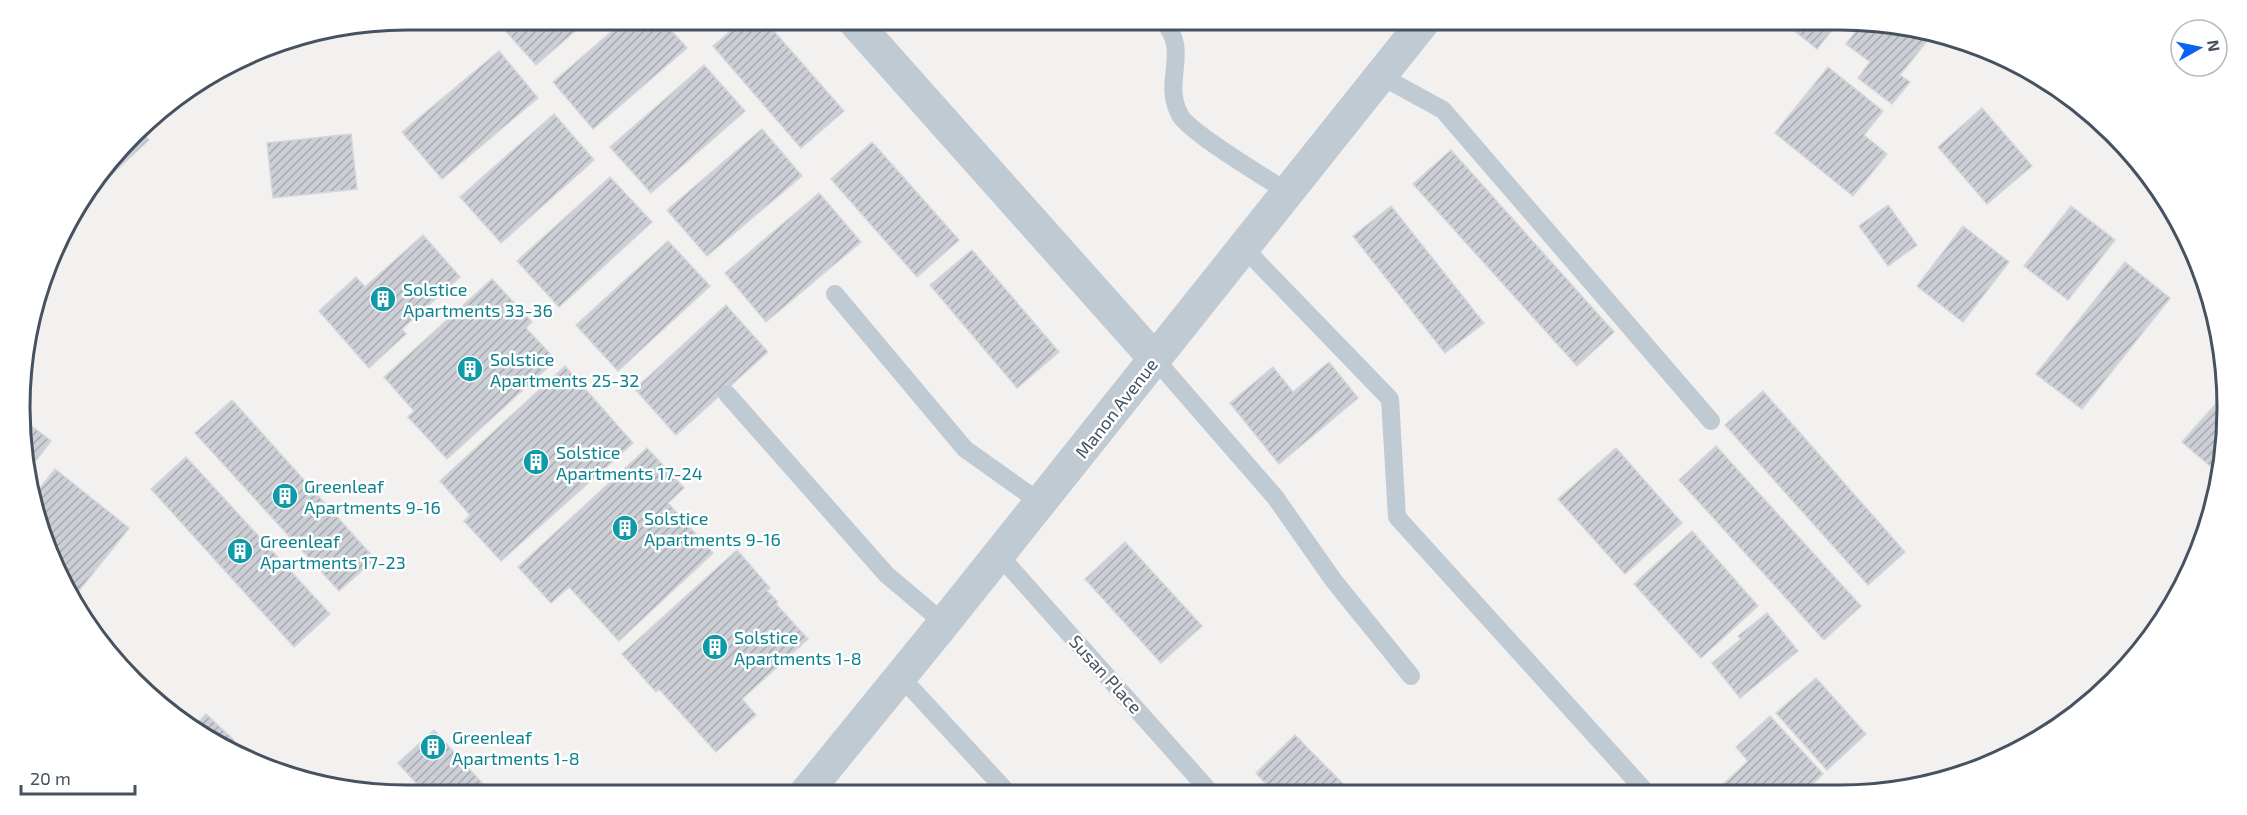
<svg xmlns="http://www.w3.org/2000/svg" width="2247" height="815" font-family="'Exo 2',sans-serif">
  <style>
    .building { fill: url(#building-hatch); stroke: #d4d6dc; stroke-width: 1.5 }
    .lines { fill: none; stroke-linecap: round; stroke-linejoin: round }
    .lane { stroke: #c0cad3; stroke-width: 18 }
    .street { stroke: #c0cad3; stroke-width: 33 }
    .labels { text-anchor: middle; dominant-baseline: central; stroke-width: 5; stroke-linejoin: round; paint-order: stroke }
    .culture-label { font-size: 18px; fill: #0d838f; stroke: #fff; text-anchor: start }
    .street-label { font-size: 18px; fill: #46525f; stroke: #fff }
    .rim { fill: none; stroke: #46525f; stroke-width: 3 }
  </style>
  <defs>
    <pattern id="building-hatch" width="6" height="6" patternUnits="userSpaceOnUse" patternTransform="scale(1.5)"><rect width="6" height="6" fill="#cccfd5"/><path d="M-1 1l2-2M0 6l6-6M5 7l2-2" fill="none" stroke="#a7abb0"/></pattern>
  </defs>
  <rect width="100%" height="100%" fill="#f3f0f0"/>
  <path class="building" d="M496,20H588L536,65Z
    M625,20H662L687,48L593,129L553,82Z
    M743,20H764L844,111L801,148L713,46Z
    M1789,20H1840L1817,49L1786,24Z
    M1862,23L1912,29L1927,41L1900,75L1910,82L1892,104L1858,78L1870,62L1846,44Z
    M499,51L538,98L442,179L402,132Z
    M704,65L745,111L651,193L610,147Z
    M1828,67L1883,111L1864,135L1887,154L1853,196L1775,133Z
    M1982,108L2032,166L1987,204L1938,147Z
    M554,114L594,160L501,243L460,197Z
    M762,129L802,176L707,256L667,210Z
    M140,130L149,140L99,186L96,183Z
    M351,134L357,189L273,198L267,143Z
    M872,142L959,240L917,277L831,179Z
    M1451,150L1614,332L1577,366L1413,184Z
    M610,177L652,222L559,307L517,261Z
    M819,193L861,242L766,322L725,273Z
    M1888,205L1917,245L1888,266L1859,226Z
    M1391,206L1484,323L1445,353L1353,236Z
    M2071,206L2115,240L2068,300L2024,266Z
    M1963,226L2009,262L1963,322L1917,286Z
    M423,235L460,277L402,329L406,334L369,368L319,311L356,277L365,287Z
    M668,241L710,286L618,371L576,325Z
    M972,250L1059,352L1017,388L930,285Z
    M2125,262L2170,298L2082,409L2036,374Z
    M492,279L532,322L526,328L556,360L447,459L408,417L414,411L384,377Z
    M726,305L768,352L676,435L635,389Z
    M1329,362L1358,398L1279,464L1230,403L1273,367L1293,392Z
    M565,366L633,443L501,561L464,521L470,515L440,481Z
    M1763,391L1905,552L1868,585L1725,425Z
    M2222,397L2217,472L2182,442Z
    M232,400L375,559L339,591L195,433Z
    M25,421L51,441L27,472Z
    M1716,446L1861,606L1824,640L1679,480Z
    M647,448L684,488L668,503L713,553L619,641L569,587L551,603L518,567Z
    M1616,448L1682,523L1625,574L1558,499Z
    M186,457L330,614L294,647L151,489Z
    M55,469L129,528L74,597L33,497Z
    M1692,531L1758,606L1701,658L1634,584Z
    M1125,542L1202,626L1161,663L1085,579Z
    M737,550L770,588L767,591L778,602L776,604L808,639L742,699L756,715L716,752L659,689L656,692L622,654Z
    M1767,613L1798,651L1740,698L1712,663L1741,639L1738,636Z
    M1816,678L1866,734L1827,770L1776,713Z
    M206,714L234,740L230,744L194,727Z
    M1770,716L1823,774L1804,792L1714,793L1748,761L1736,747Z
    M434,730L493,795H427L398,763Z
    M1295,735L1352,793L1275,794L1256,773Z
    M944,784L953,794H932Z"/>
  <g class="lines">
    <path class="lane" d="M1162,20C1192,51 1161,81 1180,115C1189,132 1267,179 1288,192
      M1381,76L1443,110L1711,421
      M1244,248L1390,399L1397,517L1647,793
      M835,294L965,449L1041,503
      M1155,359L1275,497L1334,581L1411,676
      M727,394L886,574L944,623
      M999,555L1212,794
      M901,677L1009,794"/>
    <path class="street" d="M853,20L1155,359
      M804,795L944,623L1425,20"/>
  </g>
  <defs>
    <g id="building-disc" transform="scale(1.35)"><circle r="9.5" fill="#0f9aa8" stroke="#fff"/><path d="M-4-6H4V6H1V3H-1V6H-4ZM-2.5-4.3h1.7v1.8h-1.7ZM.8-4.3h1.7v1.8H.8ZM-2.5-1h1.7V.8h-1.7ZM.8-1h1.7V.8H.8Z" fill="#fff"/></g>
  </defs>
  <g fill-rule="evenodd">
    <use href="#building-disc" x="383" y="299"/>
    <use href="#building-disc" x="470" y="369"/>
    <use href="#building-disc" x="536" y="462"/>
    <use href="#building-disc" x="285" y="496"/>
    <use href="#building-disc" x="625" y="528"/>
    <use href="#building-disc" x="240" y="551"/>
    <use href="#building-disc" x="715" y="647"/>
    <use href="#building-disc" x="433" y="747"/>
  </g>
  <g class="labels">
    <g class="culture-label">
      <text x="403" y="289">Solstice<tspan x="403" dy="21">Apartments 33-36</tspan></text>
      <text x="490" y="359">Solstice<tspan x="490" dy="21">Apartments 25-32</tspan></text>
      <text x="556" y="452">Solstice<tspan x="556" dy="21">Apartments 17-24</tspan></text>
      <text x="304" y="486">Greenleaf<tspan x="304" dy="21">Apartments 9-16</tspan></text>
      <text x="644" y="518">Solstice<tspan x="644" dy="21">Apartments 9-16</tspan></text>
      <text x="260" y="541">Greenleaf<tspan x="260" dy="21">Apartments 17-23</tspan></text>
      <text x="734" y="637">Solstice<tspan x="734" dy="21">Apartments 1-8</tspan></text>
      <text x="452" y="737">Greenleaf<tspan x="452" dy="21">Apartments 1-8</tspan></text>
    </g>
    <g class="street-label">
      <text transform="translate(1116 408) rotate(-52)">Manon Avenue</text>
      <text transform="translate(1106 674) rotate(48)">Susan Place</text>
    </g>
  </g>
  <path d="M0 0H2247V815H0ZM407 30H1840A377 377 0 0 1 2217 407V408A377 377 0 0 1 1840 785H407A377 377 0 0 1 30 408V407A377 377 0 0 1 407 30Z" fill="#fff" fill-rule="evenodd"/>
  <path class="rim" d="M407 30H1840A377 377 0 0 1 2217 407V408A377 377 0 0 1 1840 785H407A377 377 0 0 1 30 408V407A377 377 0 0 1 407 30Z"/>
  <g transform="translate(2199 48) rotate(81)"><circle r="28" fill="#ffffff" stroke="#b5babf" stroke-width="1.5"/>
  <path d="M0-4.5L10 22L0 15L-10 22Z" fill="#0a63f3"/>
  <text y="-9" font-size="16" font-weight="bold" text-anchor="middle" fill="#46525f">N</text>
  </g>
  <path d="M21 785v9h114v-9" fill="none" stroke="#46525f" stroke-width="3"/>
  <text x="30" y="785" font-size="18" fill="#46525f" stroke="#ffffff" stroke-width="4.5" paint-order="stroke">20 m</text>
</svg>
